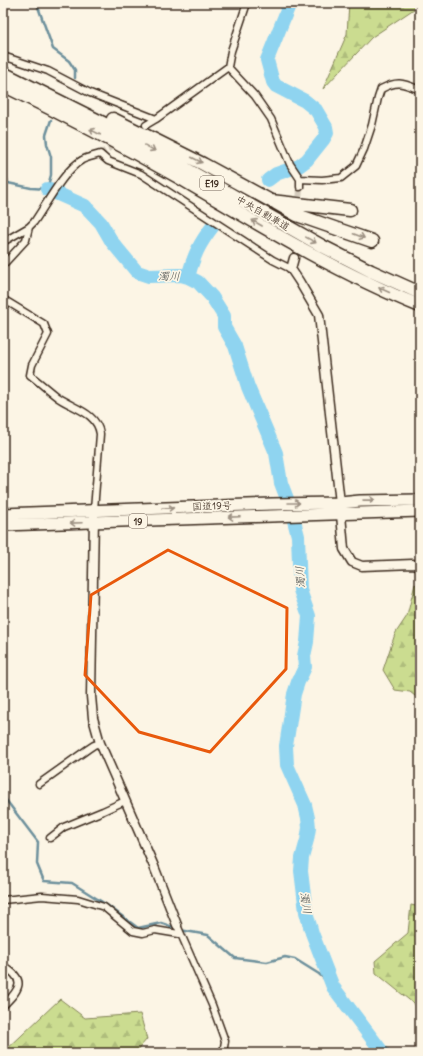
<svg xmlns="http://www.w3.org/2000/svg" width="423" height="1056" font-family="Delius,'Klee One',sans-serif">
  <style>
    .forest { fill: url(#forest-firs); stroke: #838357 }
    .lines { fill: none; stroke-linecap: round; stroke-linejoin: round }
    .stream { stroke: #6d909c; stroke-width: 2.5 }
    .river { stroke: #8fd4f0; stroke-width: 14 }
    .minor-tunnel { stroke: #d5ccbd; stroke-width: 6; stroke-dasharray: 6 3; stroke-linecap: butt }
    .minor-casing { stroke: #3b2a1e; stroke-width: 9 }
    .tertiary-casing { stroke: #3b2a1e; stroke-width: 11 }
    .trunk-casing { stroke: #3b2a1e; stroke-width: 14 }
    .motorway-casing { stroke: #3b2a1e; stroke-width: 15 }
    .minor { stroke: #fcf5e5; stroke-width: 6 }
    .tertiary { stroke: #fcf5e5; stroke-width: 8 }
    .trunk { stroke: #fcf5e5; stroke-width: 11 }
    .motorway { stroke: #fcf5e5; stroke-width: 12 }
    .oneway { stroke: #9c9082 }
    .marked { fill: none; stroke: #e8590c; stroke-width: 3; stroke-linejoin: round }
    .labels { text-anchor: middle; dominant-baseline: central; stroke-width: 3.5; stroke-linejoin: round; paint-order: stroke }
    .shield { fill: #fcf5e5; stroke: #75675a; stroke-width: 1 }
    .shield-label { font-size: 9px; font-weight: bold; fill: #3b2a1e }
    .street-label { font-size: 10px; fill: #3b2a1e; stroke: #fcf5e5 }
    .water-label { font-size: 11px; font-style: italic; fill: #505452; stroke: #fcf5e5 }
  </style>
  <defs>
    <pattern id="forest-firs" width="22" height="20" patternUnits="userSpaceOnUse"><rect width="22" height="20" fill="#cbdc90"/><path d="M5 1l3.5 6h-7zM16 11l3.5 6h-7z" fill="#afbd7c"/></pattern>
  </defs>
  <rect width="100%" height="100%" fill="#fcf5e5"/>
  <filter id="ink" filterUnits="userSpaceOnUse"><feTurbulence type="fractalNoise" baseFrequency=".025" numOctaves="2"/><feDisplacementMap in="SourceGraphic" scale="8" xChannelSelector="R" yChannelSelector="G"/><feConvolveMatrix kernelMatrix="1 2 1 2 8 2 1 2 1" color-interpolation-filters="sRGB"/></filter>
  <g filter="url(#ink)">
    <path class="forest" d="M349,3H420V5L372,37L323,89L347,34Z
      M415,584L420,588V700L410,692L395,690L383,670L395,634L407,616Z
      M411,905L420,907V1053L418,1052L416,1031L419,1008L376,973L375,961L408,933Z
      M60,999L85,1018L140,1014L147,1039L135,1053H3Z"/>
    <g class="lines">
      <path class="stream" d="M38,3L37,4L53,49L69,61L75,70V78
        M3,163L8,183L31,188L47,189L51,175V157L47,144L46,135L51,120
        M3,796L38,842L37,864L44,881L72,883L107,905L138,928L161,923L176,928
        M180,930L208,935L235,958L267,962L285,957L295,959L319,974L333,987"/>
      <path class="river" d="M268,180L276,174L299,166L307,160L323,140L327,133L326,127L316,110L305,101L276,86L273,82L267,60L290,3
        M47,189L85,206L101,223L112,242L137,272L149,276L181,275L188,277L198,282L212,297L224,316V327L235,346L248,387L276,453L281,483L291,509L298,536L300,590L309,616L307,642L304,656L305,667L298,682L294,694L286,746L287,765L305,805L308,818L309,828L307,840L302,858L301,871L306,912L312,933L333,987L383,1053
        M188,277C194,255 199,244 213,226"/>
      <path class="minor-tunnel" d="M100,154L118,143
        M299,205L300,187"/>
      <g class="minor-casing">
        <path id="minor" d="M3,56L48,71L90,93L156,119
          M228,67L255,96L271,119L290,164L300,179V187
          M146,125L156,119L228,67L231,51L247,3
          M300,179L322,180L341,178L356,166L364,149L372,125L378,98L381,89C398,80 403,83 420,90
          M3,242L29,227L34,222C46,205 64,170 82,160C87,157 94,156 100,154L108,161L141,174L273,260L291,269
          M3,265L26,240L29,227
          M3,299L44,324L48,334L32,365L30,375C39,382 48,390 57,397C72,408 97,412 100,434L94,510
          M39,784L88,749L94,745L100,743
          M50,838L64,827L103,811L125,801
          M3,900L42,896L78,899L104,907L133,931L143,933L155,930L179,934
          M177,925L212,1005L225,1041L223,1053
          M3,966C28,980 19,990 3,1006"/>
      </g>
      <g class="tertiary-casing">
        <path id="tertiary" d="M294,258L291,269L299,281L319,315L340,503L344,549L352,562L362,566L413,564L420,566
          M94,516L91,696L93,718L100,743L153,864L177,925"/>
      </g>
      <g class="trunk-casing">
        <path id="trunk" d="M3,514L272,504L340,503L360,501L420,500
          M3,525L420,511"/>
      </g>
      <g class="motorway-casing">
        <path id="motorway" d="M3,73L121,132L322,246L371,271L420,293
          M3,85C63,114 122,145 180,178C258,224 336,272 420,306
          M113,119L203,164L271,201L350,210
          M276,203L297,215L372,241"/>
      </g>
      <use href="#minor" class="minor"/>
      <use href="#tertiary" class="tertiary"/>
      <use href="#trunk" class="trunk"/>
      <use href="#motorway" class="motorway"/>
    </g>
    <defs><path id="oneway-shaft" d="M-6 0H5M1.5-3L5.5 0L1.5 3" fill="none" stroke-width="1.6" stroke-linecap="round" stroke-linejoin="round"/></defs>
    <g class="oneway">
      <use href="#oneway-shaft" transform="translate(95 132) rotate(-152)"/>
      <use href="#oneway-shaft" transform="translate(150 148) rotate(29)"/>
      <use href="#oneway-shaft" transform="translate(197 160) rotate(27)"/>
      <use href="#oneway-shaft" transform="translate(257 223) rotate(-150)"/>
      <use href="#oneway-shaft" transform="translate(359 236) rotate(21)"/>
      <use href="#oneway-shaft" transform="translate(311 240) rotate(29)"/>
      <use href="#oneway-shaft" transform="translate(384 290) rotate(-156)"/>
      <use href="#oneway-shaft" transform="translate(369 500) rotate(-1)"/>
      <use href="#oneway-shaft" transform="translate(294 503)"/>
      <use href="#oneway-shaft" transform="translate(168 508) rotate(-1)"/>
      <use href="#oneway-shaft" transform="translate(234 517) rotate(178)"/>
      <use href="#oneway-shaft" transform="translate(76 523) rotate(178)"/>
    </g>
  </g>
  <path class="marked" d="M168,550L287,608L286,669L210,752L139,732L85,675L91,595Z"/>
  <g class="labels">
    <g class="shield">
      <rect x="200" y="176" width="24" height="14" rx="3"/>
      <rect x="129" y="514" width="18" height="14" rx="3"/>
    </g>
    <g class="shield-label">
      <text x="212" y="183">E19</text>
      <text x="138" y="521">19</text>
    </g>
    <g class="street-label">
      <text transform="translate(263 213) rotate(30)">中央自動車道</text>
      <text transform="translate(212 506) rotate(-2)">国道19号</text>
    </g>
    <g class="water-label">
      <text x="169" y="276">濁川</text>
      <text transform="translate(300 577) rotate(-94)">濁川</text>
      <text transform="translate(306 903) rotate(80)">濁川</text>
    </g>
  </g>
  <rect width="423" height="1056" fill="none" stroke="#fcf5e5" stroke-width="16"/>
  <rect x="8" y="8" width="407" height="1040" fill="none" stroke="#3b2a1e" stroke-width="1.5" filter="url(#ink)"/>
</svg>
